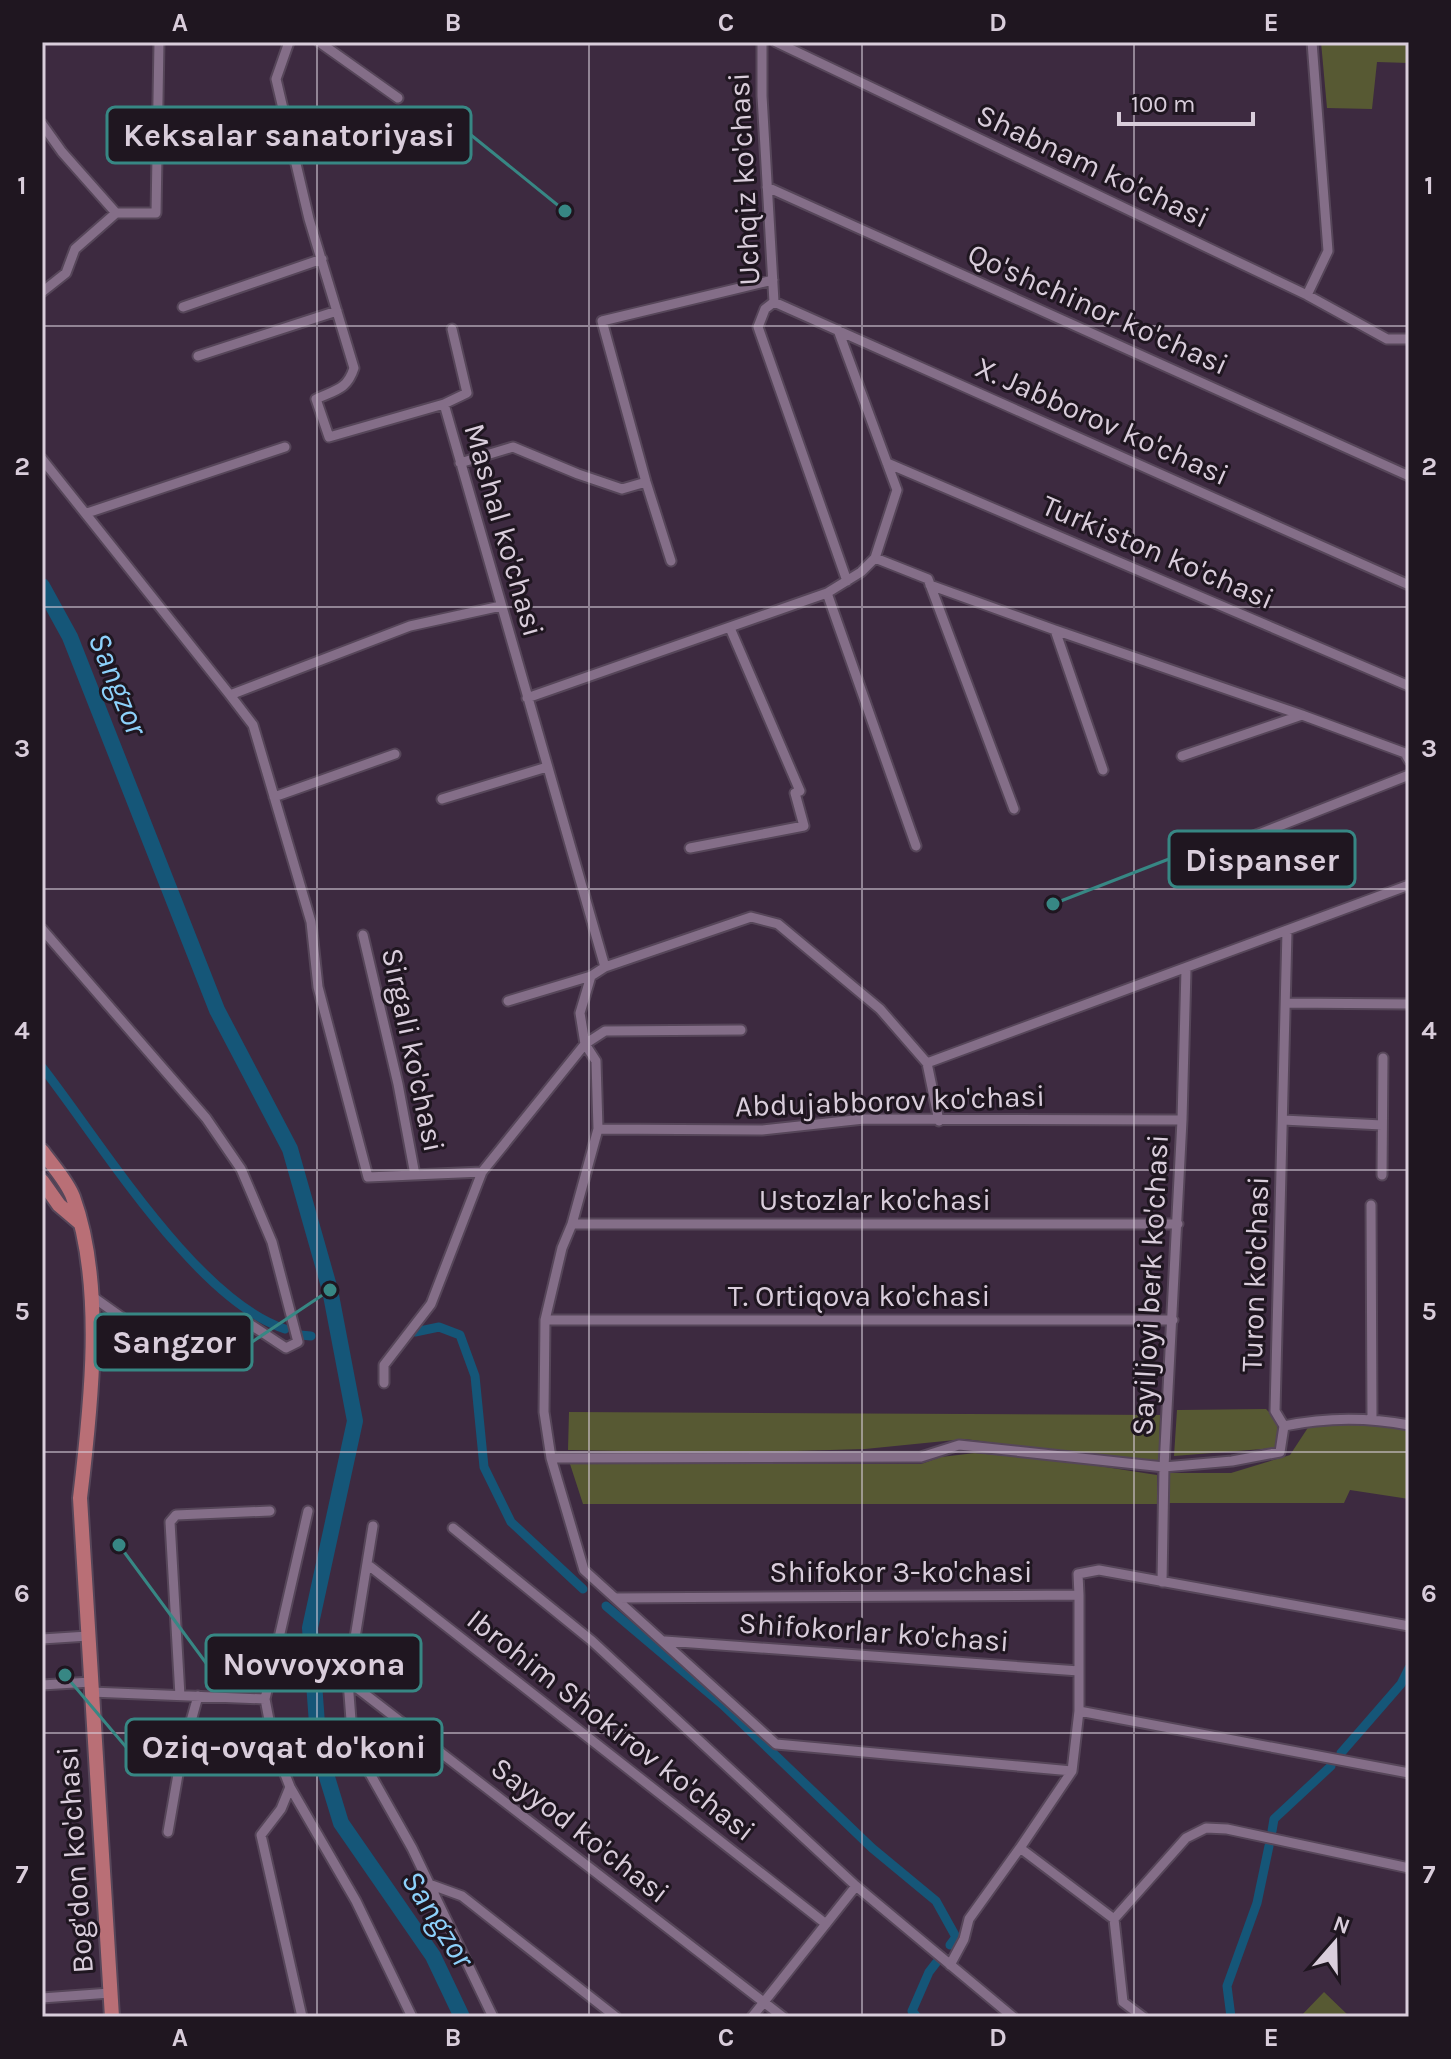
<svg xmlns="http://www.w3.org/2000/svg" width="1451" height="2059" font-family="Karla,sans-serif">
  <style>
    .green { fill: #575933 }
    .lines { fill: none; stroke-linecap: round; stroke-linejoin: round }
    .canal { stroke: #155678; stroke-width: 9 }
    .river { stroke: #155678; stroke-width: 16 }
    .minor-casing { stroke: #564659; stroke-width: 13 }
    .primary-casing { stroke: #564659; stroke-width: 18 }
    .minor { stroke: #846e88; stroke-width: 9 }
    .primary { stroke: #b96f76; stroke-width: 14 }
    .grid { fill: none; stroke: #d9cddb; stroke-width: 2; stroke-opacity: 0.55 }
    .labels { text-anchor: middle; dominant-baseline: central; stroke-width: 6; stroke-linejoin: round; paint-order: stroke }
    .street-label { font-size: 30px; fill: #d9cddb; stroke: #1f1620 }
    .water-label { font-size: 32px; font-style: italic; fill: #8dd1fb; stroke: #1f1620 }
    .leader { fill: none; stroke: #378784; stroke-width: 3 }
    .callout-dot { fill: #378784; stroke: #1f1620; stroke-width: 3 }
    .callout { fill: #1f1620; stroke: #378784; stroke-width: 3 }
    .callout-label { font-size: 32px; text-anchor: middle; font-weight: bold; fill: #d9cddb }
    .neatline { fill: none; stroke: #d9cddb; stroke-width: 3 }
    .grid-label { font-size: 26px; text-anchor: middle; font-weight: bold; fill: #d9cddb }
  </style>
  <rect width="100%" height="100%" fill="#3d2a40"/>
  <path class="green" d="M1321,42H1409V63L1377,62L1372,109L1327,108Z
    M1266,1409L1278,1421L1276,1448L1174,1456L1177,1410Z
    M569,1412L1160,1415L1159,1461L1054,1451L965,1439L865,1449L726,1453L568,1450Z
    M1311,1423H1371L1409,1430V1499L1350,1490L1344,1503H1168L1169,1473H1231L1290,1455Z
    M975,1453L1073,1462L1157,1475V1504H583L570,1464H921L941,1457Z
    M1324,1992L1350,2017H1300Z"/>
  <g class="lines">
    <path class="canal" d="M42,1067C100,1141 196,1300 285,1329
      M415,1332L439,1327L460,1335L475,1376L484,1467L511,1522L583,1589
      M300,1335L311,1336
      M606,1606L723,1705L872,1848L936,1901L956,1937L950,1945
      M1341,1753L1401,1684L1409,1668
      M1272,1831L1274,1819L1331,1766
      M917,2017L912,2011L929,1972L936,1963
      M1231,2017L1227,1986L1257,1903L1269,1846"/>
    <path class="river" d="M42,586L70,637L217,1010L290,1149L330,1290L355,1421L310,1628L319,1751L341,1823L433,1956L462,2017"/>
    <g class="minor-casing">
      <path id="minor" d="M289,42L276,79L309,219L354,368C347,390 335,390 316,399L329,437L444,404L605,967
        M319,42L398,98
        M762,42V96L774,302L765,309L758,327L847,581
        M776,42L1307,295L1387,339H1409
        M42,124L62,152L116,213
        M767,187L1409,476
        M42,292L66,273L75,249L116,213H156L159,42
        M1307,295L1328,251L1312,42
        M774,302L1409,585
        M183,307L322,259
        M838,330L897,490L875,558L928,579L1014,809
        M198,356L337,311
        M444,404L467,393L452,329
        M42,459L230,695L410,626L501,606
        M460,463L513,447L578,474L622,489L646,482
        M887,463L1409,686
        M87,513L285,447
        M671,561L646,482L602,321L773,280
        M930,585L1055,630L1103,770
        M827,593L916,846
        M1055,630L1302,715
        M230,695L253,725L311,922L318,987L368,1177L482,1172
        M527,698L827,593L861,572L875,558
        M1182,756L1302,715L1405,753L1409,760
        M274,797L395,754
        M442,799L547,767
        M690,848L804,826L795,793L800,791L730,628
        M1213,852L1409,775
        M42,929L206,1118L241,1169L272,1242L298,1342L286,1348L251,1325L197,1337L152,1339L93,1297
        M363,935L398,1084L415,1175
        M508,1001L591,976
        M1287,1003L1409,1004
        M927,1063L1409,885
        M1283,1120L1382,1125
        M939,1121L927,1063L880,1009L778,924L751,917L605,967L591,976L580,1013L585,1044L596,1061L598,1129L572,1224L562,1248L545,1320L544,1412L551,1458L584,1570L776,1744L1072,1771
        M598,1129L762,1130L864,1119L1182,1120
        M1382,1175L1383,1058
        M1371,1205L1372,1418
        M572,1224H1178
        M545,1320H1173
        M384,1383V1365L431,1304L482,1172L585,1044L605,1031L741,1030
        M1284,1426L1275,1411L1287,931
        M551,1458L921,1457L959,1445L1164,1467L1182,1120L1186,969
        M308,1511L265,1699L274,1746L290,1787L356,1901L412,2017
        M373,1526L348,1681L351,1720L364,1763L412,1848L493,2017
        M453,1528L592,1641L856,1886L1013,2017
        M367,1564L826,1924
        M1162,1582L1164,1467L1232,1461L1280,1452L1284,1426C1327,1417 1367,1417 1409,1425
        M1079,1595V1711L1072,1771L1020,1848L1114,1919L1186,1838L1206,1828L1227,1829L1409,1868
        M617,1598L1079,1595L1078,1574L1099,1570L1409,1626
        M42,1639L88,1636
        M665,1641L1079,1671
        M348,1681L783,2017
        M42,1685L91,1682
        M91,1692L265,1699
        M180,1696L170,1522L176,1515L270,1511
        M1079,1711L1409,1773
        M290,1787L281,1809L261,1835L302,2017
        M168,1832L181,1757L198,1696
        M429,1884L462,1896L616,2017
        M1114,1919L1123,2002L1143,2017
        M950,1965L964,1939L969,1919L1020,1848
        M42,1998L110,1993
        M752,2017L856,1886"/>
    </g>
    <g class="primary-casing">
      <path id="primary" d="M42,1151C52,1165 67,1181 73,1197C105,1285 91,1407 80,1498L112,2017
        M42,1181L59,1205L79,1222"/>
    </g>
    <use href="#minor" class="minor"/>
    <use href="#primary" class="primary"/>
  </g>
  <path class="grid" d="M317,42V2017M589,42V2017M862,42V2017M1134,42V2017M42,326H1409M42,607H1409M42,889H1409M42,1170H1409M42,1452H1409M42,1733H1409"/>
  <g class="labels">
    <g class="street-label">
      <text transform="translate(1093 166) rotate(25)">Shabnam ko'chasi</text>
      <text transform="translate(744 179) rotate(-93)">Uchqiz ko'chasi</text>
      <text transform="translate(1098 309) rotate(24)">Qo'shchinor ko'chasi</text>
      <text transform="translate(1102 421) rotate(24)">X. Jabborov ko'chasi</text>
      <text transform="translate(504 530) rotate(74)">Mashal ko'chasi</text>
      <text transform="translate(1158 552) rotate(23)">Turkiston ko'chasi</text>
      <text transform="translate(413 1050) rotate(78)">Sirgali ko'chasi</text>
      <text transform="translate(890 1101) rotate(-2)">Abdujabborov ko'chasi</text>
      <text x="875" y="1200">Ustozlar ko'chasi</text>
      <text transform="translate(1255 1274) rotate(-88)">Turon ko'chasi</text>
      <text transform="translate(1150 1285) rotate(-87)">Sayiljoyi berk ko'chasi</text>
      <text x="859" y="1296">T. Ortiqova ko'chasi</text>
      <text x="901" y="1572">Shifokor 3-ko'chasi</text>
      <text transform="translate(874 1632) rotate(4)">Shifokorlar ko'chasi</text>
      <text transform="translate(611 1725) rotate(38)">Ibrohim Shokirov ko'chasi</text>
      <text transform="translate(580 1830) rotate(38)">Sayyod ko'chasi</text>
      <text transform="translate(75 1860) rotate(-94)">Bog'don ko'chasi</text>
    </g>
    <g class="water-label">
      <text transform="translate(118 684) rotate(68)">Sangzor</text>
      <text transform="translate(438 1919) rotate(58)">Sangzor</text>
    </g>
  </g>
  <path class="leader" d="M565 211L471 135M1053 904L1169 859M330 1290L252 1342M119 1545L206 1663M65 1675L126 1747"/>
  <g class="callout-dot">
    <circle cx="565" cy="211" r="8"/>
    <circle cx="1053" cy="904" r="8"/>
    <circle cx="330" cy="1290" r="8"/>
    <circle cx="119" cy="1545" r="8"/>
    <circle cx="65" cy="1675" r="8"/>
  </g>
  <g class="callout">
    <rect x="107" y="107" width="364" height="56" rx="8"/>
    <rect x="1169" y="831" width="186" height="56" rx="8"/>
    <rect x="95" y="1314" width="157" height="56" rx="8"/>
    <rect x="206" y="1635" width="215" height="56" rx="8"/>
    <rect x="126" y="1719" width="316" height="56" rx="8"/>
  </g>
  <g class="callout-label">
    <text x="289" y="146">Keksalar sanatoriyasi</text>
    <text x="1262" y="871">Dispanser</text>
    <text x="174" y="1353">Sangzor</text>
    <text x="314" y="1675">Novvoyxona</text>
    <text x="284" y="1758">Oziq-ovqat do'koni</text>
  </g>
  <rect width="1451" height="2059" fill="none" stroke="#1f1620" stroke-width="88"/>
  <g transform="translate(1335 1943) rotate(20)" stroke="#1f1620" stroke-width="6" paint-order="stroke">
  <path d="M0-6L14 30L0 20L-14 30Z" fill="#d9cddb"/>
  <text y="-12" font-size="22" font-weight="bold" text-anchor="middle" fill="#d9cddb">N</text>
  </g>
  <path d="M1119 112v12h134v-12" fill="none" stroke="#d9cddb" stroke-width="4"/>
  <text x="1131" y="112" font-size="24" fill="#d9cddb" stroke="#1f1620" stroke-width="6" paint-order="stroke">100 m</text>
  <rect x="44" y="44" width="1363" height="1971" class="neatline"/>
  <g class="grid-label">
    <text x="180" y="31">A</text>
    <text x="453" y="31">B</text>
    <text x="726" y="31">C</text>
    <text x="998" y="31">D</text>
    <text x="1271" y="31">E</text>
    <text x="22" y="194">1</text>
    <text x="1429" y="194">1</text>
    <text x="22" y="475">2</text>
    <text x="1429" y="475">2</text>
    <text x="22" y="757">3</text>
    <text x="1429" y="757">3</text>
    <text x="22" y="1039">4</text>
    <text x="1429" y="1039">4</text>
    <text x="22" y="1320">5</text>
    <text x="1429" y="1320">5</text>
    <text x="22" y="1602">6</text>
    <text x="1429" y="1602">6</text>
    <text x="22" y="1883">7</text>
    <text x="1429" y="1883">7</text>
    <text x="180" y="2046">A</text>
    <text x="453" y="2046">B</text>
    <text x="726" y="2046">C</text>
    <text x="998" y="2046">D</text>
    <text x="1271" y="2046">E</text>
  </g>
</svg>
